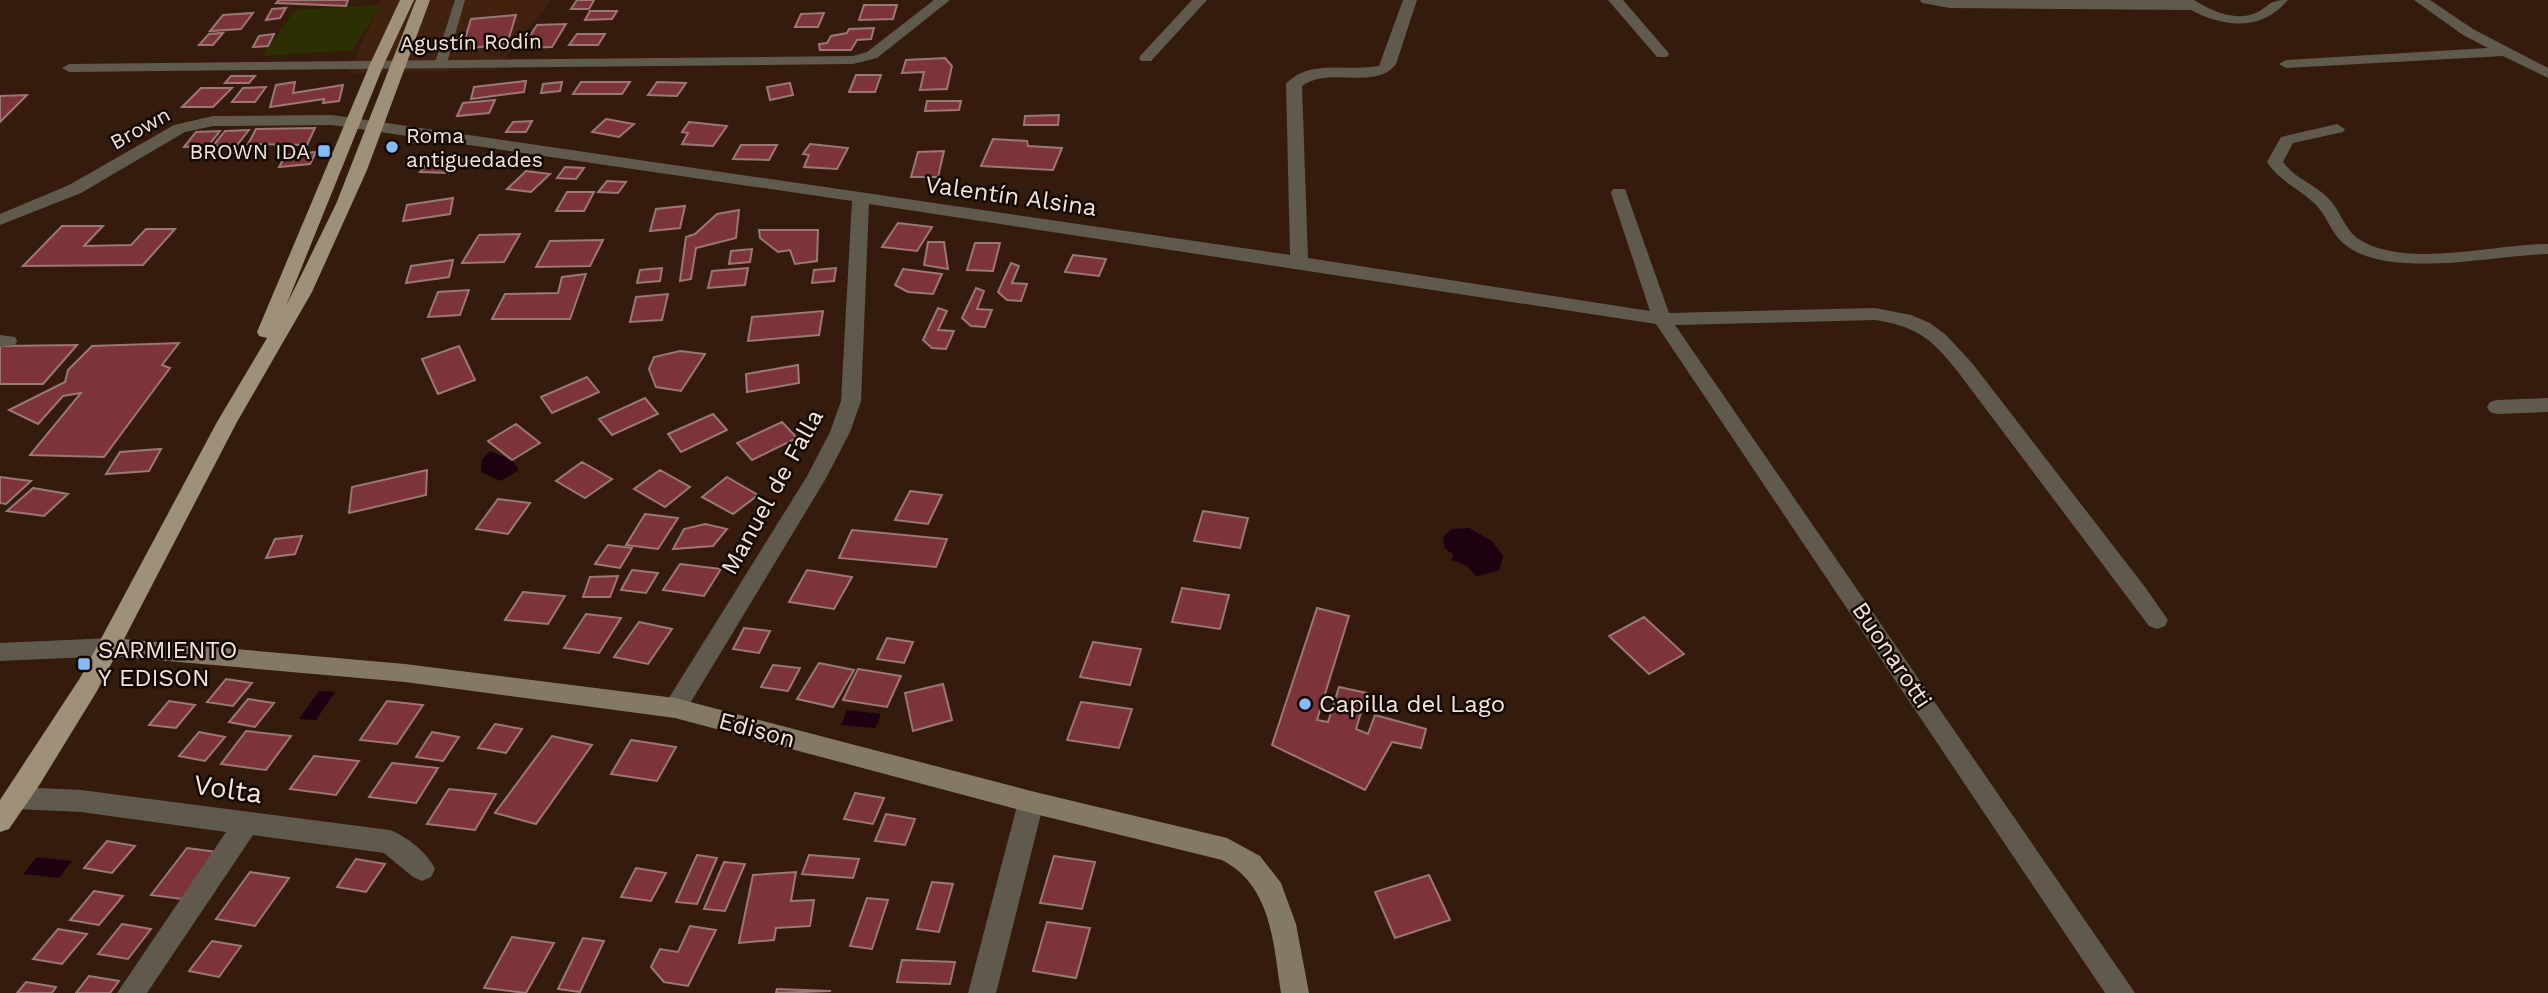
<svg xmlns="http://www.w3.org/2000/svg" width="2548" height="993" font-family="'Work Sans',sans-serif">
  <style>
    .built { fill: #41220f }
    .green { fill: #2c3000 }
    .water { fill: #1d0111 }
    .building { fill: #7d3438; stroke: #9c7777; stroke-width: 2 }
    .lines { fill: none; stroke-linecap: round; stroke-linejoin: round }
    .lane { fill: #605a4d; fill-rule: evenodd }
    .street { fill: #605a4d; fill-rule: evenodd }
    .secondary { fill: #837965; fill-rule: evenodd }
    .primary { fill: #9e9177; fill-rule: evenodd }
    .poi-dot { fill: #84bcfb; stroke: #130904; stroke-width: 2.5 }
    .labels { text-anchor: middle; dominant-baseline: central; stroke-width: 5; stroke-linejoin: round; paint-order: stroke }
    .far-street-label { font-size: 21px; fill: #f6e4db; stroke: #130904 }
    .far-poi-label { font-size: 21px; fill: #f6e4db; stroke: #130904; text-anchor: start }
    .street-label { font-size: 24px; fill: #f6e4db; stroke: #130904 }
    .poi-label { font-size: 24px; fill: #f6e4db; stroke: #130904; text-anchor: start }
    .near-street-label { font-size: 28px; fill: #f6e4db; stroke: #130904 }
  </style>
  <rect width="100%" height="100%" fill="#341b0c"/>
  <path class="built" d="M381,0H551L496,70L349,73Z"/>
  <path class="green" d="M381,5L352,50L262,56L295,10Z"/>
  <path class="water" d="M490,451L512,460L519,470L501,481L481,472L482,459Z
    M1469,528L1492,541L1503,556L1499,571L1476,576L1467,566L1452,560L1453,554L1445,549L1443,537L1452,529Z
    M319,691L335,692L316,720L299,719Z
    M847,710L881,714L875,728L841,725Z
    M37,857L72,861L59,878L23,874Z"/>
  <path class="building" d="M279,0H348L346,6L276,3Z
    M577,0H594L589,9H571Z
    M864,5H897L893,19L859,20Z
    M286,8L280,18L266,20L272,9Z
    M590,11H617L612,19L585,20Z
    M253,13L241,29L210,31L223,15Z
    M824,13L818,27H795L801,14Z
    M516,15L507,44L462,49L471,19Z
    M566,24L552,47L522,48L537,25Z
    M874,28L871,39L857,40L851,50H820L819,44L827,43L831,36L847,33L849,29Z
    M223,33L213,45H199L209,34Z
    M274,34L268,46L253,47L259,36Z
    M577,34H605L598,45H569Z
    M945,58L952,66L947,89L920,90L924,72L902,73L906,60Z
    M856,75H881L875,92H849Z
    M231,76H255L249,83H225Z
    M526,81L524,92L471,99L474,87Z
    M295,82L293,93L343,85L339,101L323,103L324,99L270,107L276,85Z
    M562,82L560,91L541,93L543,84Z
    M581,82H630L622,94H573Z
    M657,82L686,83L677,96L648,95Z
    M790,83L793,95L770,100L767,87Z
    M266,87L255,102H232L243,88Z
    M201,88H232L213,107H182Z
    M27,95L0,122V96Z
    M495,100L489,113L457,116L463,103Z
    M927,101H961L959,110L925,111Z
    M1059,115L1058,125H1024L1025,116Z
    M606,119L634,124L619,137L592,132Z
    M532,121L526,132H506L513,122Z
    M689,122L727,126L713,146L682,144L688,133L682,132Z
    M315,128L307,145L248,144L256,129Z
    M249,130L237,145L213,146L225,131Z
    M220,131L208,146L184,147L196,132Z
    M993,139L1027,141L1028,146L1062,148L1053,170L981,166Z
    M810,144L848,148L837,169L804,167L809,155L803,154Z
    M741,145H777L769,160L733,159Z
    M944,151L938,177H911L918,152Z
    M316,152L310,164L279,167L286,155Z
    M433,157L464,159L451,173L420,172Z
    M565,167L584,168L576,179L557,178Z
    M526,171L550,174L531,192L507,189Z
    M607,181L626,182L618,193L598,192Z
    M567,192H594L584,211H556Z
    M453,198L450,214L403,221L407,205Z
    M685,206L680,228L650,231L656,209Z
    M739,210L736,238L696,248L691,279L680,281L686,237L695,234L717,214Z
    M898,223L932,227L917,251L882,247Z
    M62,226H103L84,246L131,245L146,229H175L143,265L23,266Z
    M759,230H818L817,261L795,264L790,250L778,252L760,238Z
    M520,234L504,262L462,263L479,235Z
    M603,240L590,266L536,267L550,241Z
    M928,242H944L948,269L924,265Z
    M975,243H1000L993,271L967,270Z
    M752,249L750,262L729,264L731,251Z
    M1073,255L1106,259L1099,276L1065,272Z
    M453,260L449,277L406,283L411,266Z
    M1011,263L1019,266L1012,283L1027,284L1021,301L1007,300L998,292Z
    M662,268L660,281L637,283L640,270Z
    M748,268L745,285L708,288L712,271Z
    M836,268L834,281L812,283L814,270Z
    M903,269L942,274L933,294L908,292L895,285Z
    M586,274L570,319H492L505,294L558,293L562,277Z
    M976,288L984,291L977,309L992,310L985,327L971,326L962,318Z
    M469,290L460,315L428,317L438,292Z
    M668,294L662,320L630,322L636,297Z
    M938,308L947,311L938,330L954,331L946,349L932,348L923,340Z
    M823,311L819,335L748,341L752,317Z
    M179,343L162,365L170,368L104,457L30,455L81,393L63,396L38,424L9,410L65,382L68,370L92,346Z
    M77,345L43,384H0V346Z
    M459,346L475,380L438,394L422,359Z
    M680,351L705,354L681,391L656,387L649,369L654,357Z
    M798,365L799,383L747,392L746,374Z
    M587,377L599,392L552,413L541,397Z
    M645,398L658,414L612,435L599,419Z
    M713,414L727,430L681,452L668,434Z
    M782,422L797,438L752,460L737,443Z
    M516,424L540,443L512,460L488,441Z
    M161,449L149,471L106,474L120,452Z
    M582,462L612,479L585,498L556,481Z
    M427,470L426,495L349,513L352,487Z
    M660,470L690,487L665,507L634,489Z
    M0,477L31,481L6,504L0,503Z
    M727,477L758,495L733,514L702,497Z
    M33,488L68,494L44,516L7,511Z
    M910,491L942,495L928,524L895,520Z
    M498,499L530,503L508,534L476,529Z
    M1203,511L1248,518L1240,548L1194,541Z
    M645,514L678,518L658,549L626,545Z
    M705,524L727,529L713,546L673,549L684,529Z
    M852,530L947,539L936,567L839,558Z
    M302,536L295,554L266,558L275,539Z
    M608,545L632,548L620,568L595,564Z
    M680,564L721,569L704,596L663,590Z
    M632,570L658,573L646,593L621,590Z
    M807,570L852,577L834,609L789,602Z
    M618,576L610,597H583L590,577Z
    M1182,588L1229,595L1220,629L1172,622Z
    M523,592L565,596L548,624L505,620Z
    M1317,608L1349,616L1317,720L1328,722L1339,687L1367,693L1356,729L1368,734L1375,715L1426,729L1421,748L1392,742L1365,790L1272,745Z
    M586,614L621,618L599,653L564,648Z
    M1644,617L1684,654L1649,674L1609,636Z
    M639,622L672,629L648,664L614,657Z
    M744,628L770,631L759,653L733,649Z
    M887,638L913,642L904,663L877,659Z
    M1093,642L1141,649L1130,685L1080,677Z
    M819,663L854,670L833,707L797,699Z
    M773,665L800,668L788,691L761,687Z
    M858,669L901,676L887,707L843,700Z
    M226,679L252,683L233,706L207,702Z
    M943,684L952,720L913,731L905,693Z
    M248,699L274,703L255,727L229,722Z
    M169,701L195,705L176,728L149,725Z
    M387,701L423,705L397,744L360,740Z
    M1081,702L1132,709L1119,748L1067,740Z
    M495,724L522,729L506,753L478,748Z
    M246,731L291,736L266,770L221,764Z
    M199,732L225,737L205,761L179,756Z
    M432,732L459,737L443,761L416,757Z
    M552,736L592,745L536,824L495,813Z
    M631,740L676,747L657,781L611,774Z
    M314,756L359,761L336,795L290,789Z
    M392,763L438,768L416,803L369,797Z
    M449,789L496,794L475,830L427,824Z
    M855,793L884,798L873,824L844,819Z
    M886,814L915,819L905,845L875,841Z
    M107,841L135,846L112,873L84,868Z
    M187,848L225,853L190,900L151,895Z
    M697,855L717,858L697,904L676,902Z
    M809,855L859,859L853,878L802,874Z
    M1054,856L1095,862L1082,909L1040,903Z
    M356,859L385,864L366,892L337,887Z
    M724,862L745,864L725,911L704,909Z
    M636,868L666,873L651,901L621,897Z
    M250,872L289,878L255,926L216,919Z
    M796,872L791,901L814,900L810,926L776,928L774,940L739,943L753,875Z
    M1429,875L1450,920L1395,938L1375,892Z
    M932,882L953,884L939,932L917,929Z
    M94,891L123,896L99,925L70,920Z
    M867,898L888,900L872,949L850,946Z
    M1047,922L1090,928L1076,978L1033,971Z
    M122,924L151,929L128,959L98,954Z
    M690,926L716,930L688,986L664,982L651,967L660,949L678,952Z
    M58,929L87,934L62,964L33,959Z
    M512,937L554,943L526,993L484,988Z
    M583,938L604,941L580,992L558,989Z
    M212,941L241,946L219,977L189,971Z
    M902,960L955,962L950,984L897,982Z
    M89,976L119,981L110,993H76Z
    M26,982L56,987L52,993H17Z
    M777,989L831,991L776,993Z"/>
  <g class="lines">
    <path class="lane" d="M455,0H465L447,63L441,66L435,63Z"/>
    <path class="street" d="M934,0H950L877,58L853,64L69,72L62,68L69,64L853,56L867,52Z
      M1192,0H1207L1151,61H1141L1139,58L1141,55Z
      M1403,0H1417L1396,64C1376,91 1329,66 1302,86L1308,258L1650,311L1611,193L1613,189H1625L1669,313L1875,308L1911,315L1930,323L1946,335L1972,363L2145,587L2168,620L2165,626L2157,629L2149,626L1958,372C1933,340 1917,326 1875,320L1675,325L2135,993H2105L1656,324L869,204L861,401L850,432L825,480L683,715L675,718L667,715L663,708L667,701L806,478L830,432L841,401L852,201L332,125L213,126L185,132L81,193L0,225V214L69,185L174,125L213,116L332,115L1290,255L1286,84C1309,58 1349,72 1379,66Z
      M1608,0H1623L1667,51L1669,54L1667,57H1657Z
      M1920,0H2194C2210,10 2233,21 2253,14C2270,8 2265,0 2288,0C2262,31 2225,28 2191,10L1950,8L1922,3Z
      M2414,0H2430L2473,29L2548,68V78L2503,56L2286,68L2279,64L2286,60L2488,48L2463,35Z
      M2337,124L2345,129L2343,132L2293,143L2283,162C2295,179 2315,184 2329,199C2340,210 2344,228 2357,238C2404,270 2494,244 2548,244V254C2494,255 2386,281 2343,243C2330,232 2327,215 2315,204C2299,188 2280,182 2267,162L2281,137Z
      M0,335L15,337L17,341L15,345L0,347Z
      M2548,398V412L2497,414L2490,412L2487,407L2490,402L2497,400Z
      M111,638L119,641L123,647L119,653L111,656L0,661V643Z
      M17,787L81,790L390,830C406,836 428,853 435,869L431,877L422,881L413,877L384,853L253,835L147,993H117L226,832L81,812L17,809L8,806L4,798L8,790Z
      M1031,791L1040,794L1044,802L996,993H968L1018,802L1022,794Z"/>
    <path class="secondary" d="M111,638L405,664L675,698L1031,791L1227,838L1260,856L1281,883L1296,924L1309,993H1281C1273,943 1272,886 1222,860L1031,813L675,718L405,682L111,656L103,653L99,647L103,641Z"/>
    <path class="primary" d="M400,0H414L384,64L286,306L336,204L416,0H430L367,170L312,292L237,422L97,691L40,784L9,829L0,832V800L80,678L217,422L267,338L259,336L257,332L370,64Z"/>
  </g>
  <g class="poi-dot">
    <circle cx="392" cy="147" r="7"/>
    <rect x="317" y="144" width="14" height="14" rx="3.5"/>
    <rect x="77" y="657" width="14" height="14" rx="3.5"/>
    <circle cx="1305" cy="704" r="7"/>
  </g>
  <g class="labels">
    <g class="far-street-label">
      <text transform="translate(471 42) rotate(-1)">Agustín Rodín</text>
      <text transform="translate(140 128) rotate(-29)">Brown</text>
    </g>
    <g class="far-poi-label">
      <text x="406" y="135">Roma<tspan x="406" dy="24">antiguedades</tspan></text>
      <text x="310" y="151" text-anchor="end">BROWN IDA</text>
    </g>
    <g class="street-label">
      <text transform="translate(1011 196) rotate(8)">Valentín Alsina</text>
      <text transform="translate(772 492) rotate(-61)">Manuel de Falla</text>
      <text transform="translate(1892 655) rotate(56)">Buonarotti</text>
      <text transform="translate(757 730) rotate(15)">Edison</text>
    </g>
    <g class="poi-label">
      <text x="98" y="650">SARMIENTO<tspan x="98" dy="28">Y EDISON</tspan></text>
      <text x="1319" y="704">Capilla del Lago</text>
    </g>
    <g class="near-street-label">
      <text transform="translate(228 789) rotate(8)">Volta</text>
    </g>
  </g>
</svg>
